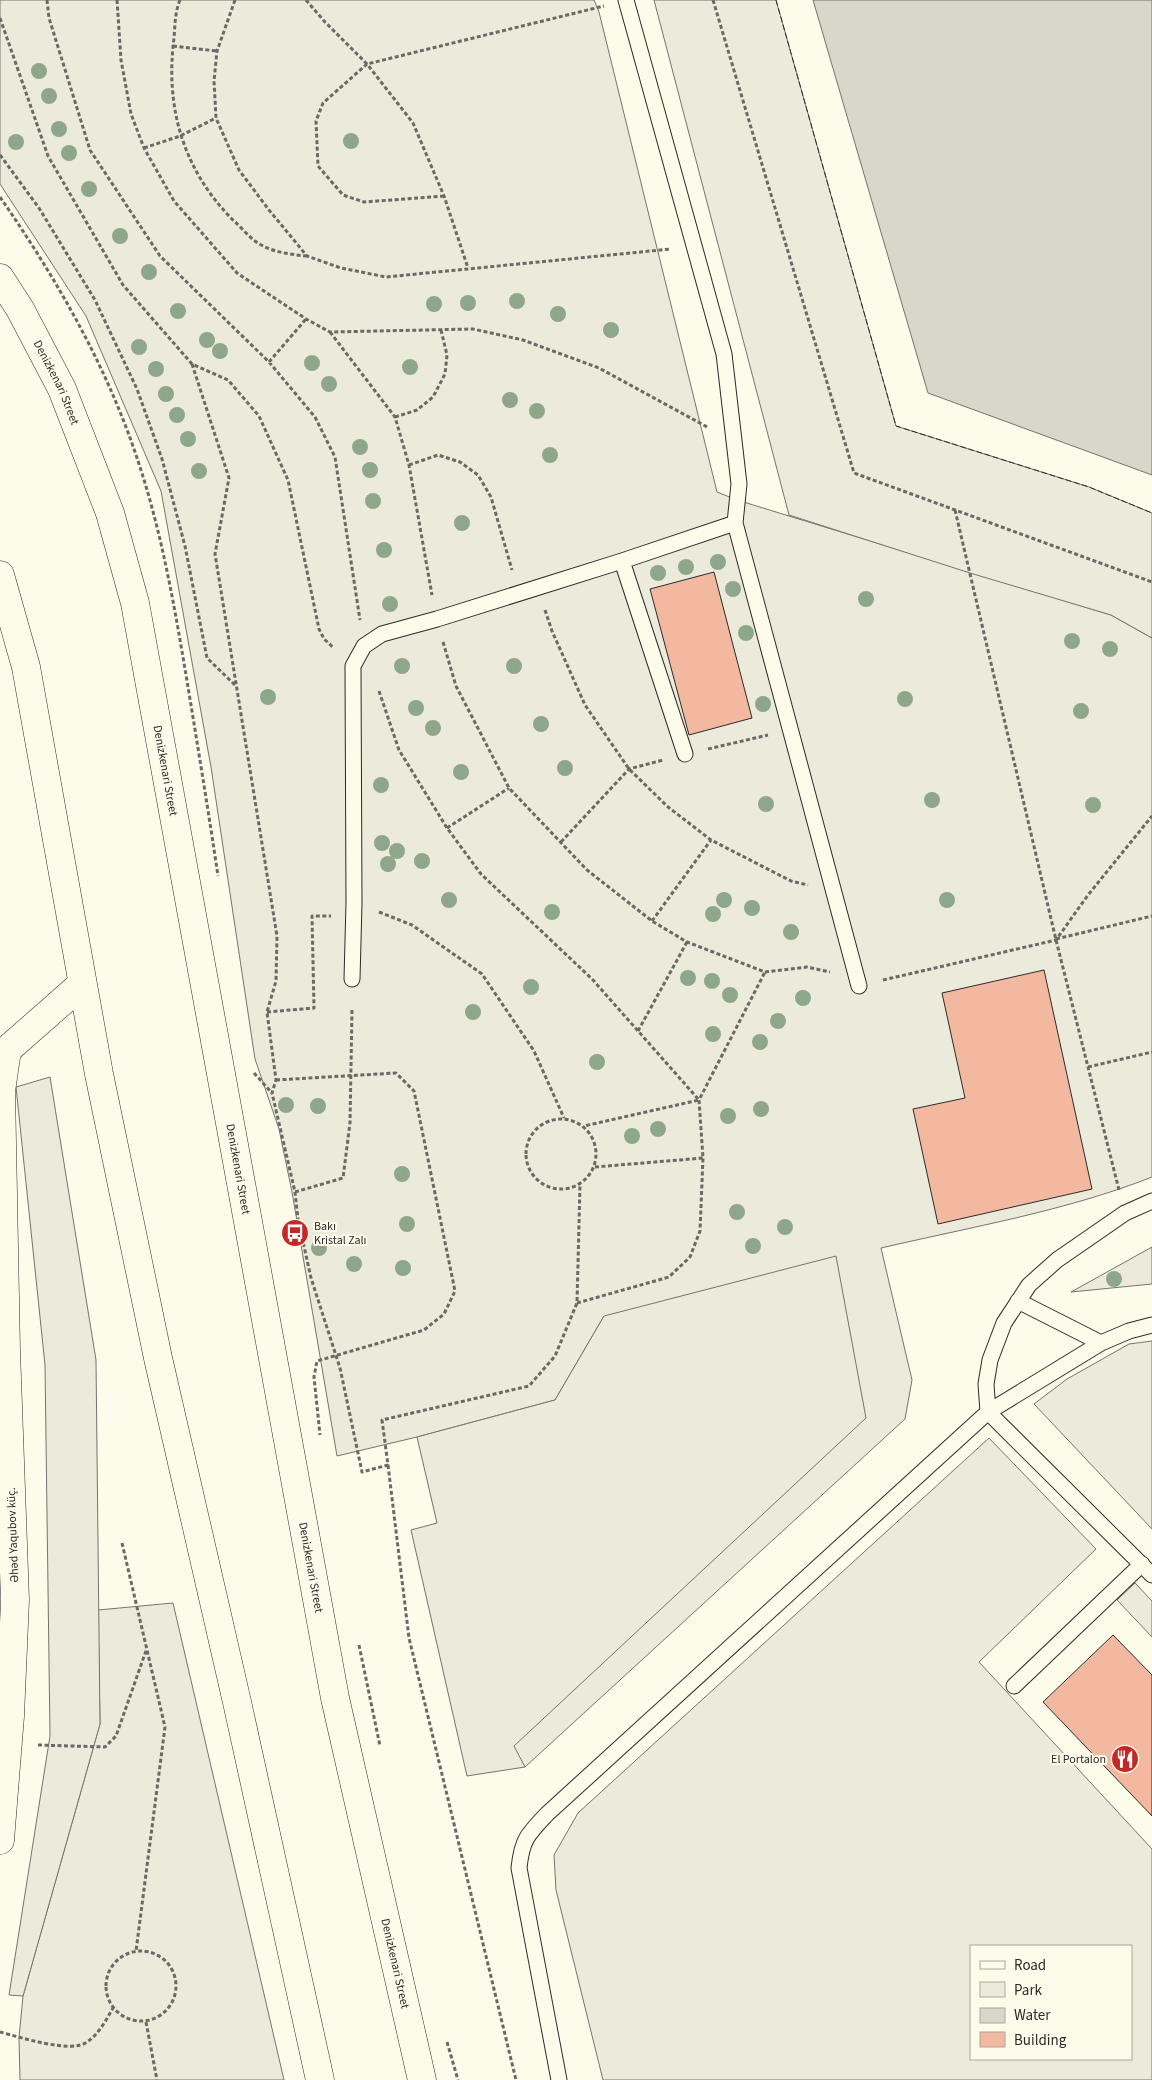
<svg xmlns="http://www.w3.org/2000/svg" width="1152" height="2080" font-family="'Source Sans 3',sans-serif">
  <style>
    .green { fill: #ecebdb; stroke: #74746e; fill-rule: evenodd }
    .parking { fill: #eceadb; stroke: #74746e }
    .water { fill: #d8d7c9; stroke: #74746e }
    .building { fill: #f2b8a0; stroke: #2b2b2b }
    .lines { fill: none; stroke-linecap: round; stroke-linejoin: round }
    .lane-casing { stroke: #2b2b2b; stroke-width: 17 }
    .secondary-casing { stroke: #2b2b2b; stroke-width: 29 }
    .highway-casing { stroke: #2b2b2b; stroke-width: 29 }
    .path { stroke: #6a6964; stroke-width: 3; stroke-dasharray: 4 2.5; stroke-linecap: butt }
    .lane { stroke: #fdfbea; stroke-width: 15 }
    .secondary { stroke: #fdfbea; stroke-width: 28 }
    .highway { stroke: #fdfbea; stroke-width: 28 }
    .fence { stroke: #2b2b2b; stroke-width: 1; stroke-dasharray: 6 2.5; stroke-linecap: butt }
    .tree { fill: #8ea78a }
    .labels { text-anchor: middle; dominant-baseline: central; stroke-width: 4; stroke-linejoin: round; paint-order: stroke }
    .street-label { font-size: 12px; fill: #2b2b2b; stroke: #fdfbea }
    .poi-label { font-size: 12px; fill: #2b2b2b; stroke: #fdfbea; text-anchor: start }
  </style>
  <rect width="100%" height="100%" fill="#fdfbea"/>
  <path class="green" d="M0,0H594L599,12L717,492L737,500L1111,615L1152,638V1177C1066,1211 971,1227 881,1248L912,1380L905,1419L525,1767L513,1747L604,1316L555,1400L417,1437L337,1456L292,1192L279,1129L255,1059L211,767L161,491L86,316L0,184Z
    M1152,1247V1284L1071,1292Z
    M1152,1341V1529L1034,1404L1067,1379L1129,1344Z
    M989,1438L1096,1549L979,1662L1152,1849V2080H603L556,1890L554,1855L578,1813ZM971,1946H1131V2059H971Z
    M1135,1583L1152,1601V1637L1117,1600Z
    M173,1603L284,2080H20L19,2038L23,1996L100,1724L98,1610Z"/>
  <path class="parking" d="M654,0H776L896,426L1089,487L1152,513V638L1111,615L970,573L789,515Z
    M50,1077L96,1360L100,1724L23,1996L9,1995L50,1736L45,1365L16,1087Z
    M836,1256L866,1418L514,1746L525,1767L467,1776L411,1530L437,1523L417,1437L555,1400L604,1316Z"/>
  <path class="water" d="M813,0H1152V475L928,393Z"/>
  <path class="building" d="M714,572L752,718L689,735L650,589Z
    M1044,970L1092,1189L938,1224L913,1109L965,1098L942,993Z
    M1113,1635L1152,1675V1816L1043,1702Z"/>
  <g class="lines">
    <g class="lane-casing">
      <path id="lane" d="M626,0L724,354L739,484L735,523
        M622,561L685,754
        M352,979L354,903L353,666L364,646L382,634L437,619L622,561L735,523L859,986
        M1152,1201L1125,1213L1057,1260L1029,1285L1004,1323L990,1360L986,1384L988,1412L1152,1575
        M1018,1301L1101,1343
        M1014,1686L1142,1564
        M559,2080L519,1868C522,1839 528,1834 547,1814L988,1412L1101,1343L1129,1331L1152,1325"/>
    </g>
    <g class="secondary-casing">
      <path id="secondary" d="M7,1050L82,984
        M0,1840L10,1716L15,1600L6,1351L1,1091L7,1050"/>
    </g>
    <g class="highway-casing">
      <g id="highway">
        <path id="s1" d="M0,278L20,309L62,389L110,513L135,603L335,1698L422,2080"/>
        <path d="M0,575L26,667L99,1074L158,1358L237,1702L320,2080"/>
      </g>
    </g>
    <path class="path" d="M47,0L49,18L90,150L160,256L269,362L315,417L335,457L360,620
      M117,0L121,60L131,114L144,148L174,201L237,273L306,319L330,332L473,329L523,340L599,368L709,428
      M180,0C175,12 175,25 174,38C165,107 183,170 233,220C240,226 247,235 255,241C270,252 288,254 306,256
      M235,0L217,51L214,81L216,118L239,170L269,210L307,256L341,268L386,277L671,249
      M306,0L325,22L367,64L604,6
      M713,0L854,473L1152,582
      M0,18L48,156L123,285L192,364L228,380L259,416L288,480L319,629L324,639L334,648
      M173,46L217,51
      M144,148L180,136L216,118
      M0,155L39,208L95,300L137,389L162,459L185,546L207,658L235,685
      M444,196L364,202L343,195L318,166L316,121L323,103L367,64L413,123L444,196L468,268
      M0,197C56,278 107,366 138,461C163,536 176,615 189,693C199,754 209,815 218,876
      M330,332L395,417L409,465L432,595
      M269,362L306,319
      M192,364L229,478L215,554L277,936L276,981L267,1012L276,1080L272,1093L295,1192L298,1219L311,1278L340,1368L362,1472L388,1465L382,1420L529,1386L555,1356L577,1303L580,1184
      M395,417L417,410L433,397L445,374L447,355L441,330
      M409,465L438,455L460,462L478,475L491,497L512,570
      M955,510L1056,940L1119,1190
      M545,610L552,631L585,705L629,769L668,807L711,840L791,881L808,885
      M443,642L456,686L509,788L587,870L652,921L687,942L765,972L807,967L830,972
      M379,691L399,750L447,828L481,874L593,980L699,1100L584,1126
      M708,749L768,735
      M447,828L509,788
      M561,842L629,769L663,760
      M379,912L412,925L482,974L534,1051L564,1118
      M652,921L711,840
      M1056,939L1152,916
      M883,980L1056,940L1088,895L1152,816
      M267,1012L314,1008L312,916H331
      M638,1031L687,942
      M1088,1067L1152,1052
      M254,1073L272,1093
      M276,1080L396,1073L414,1091L455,1291L444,1314L424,1330L317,1361L314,1377L320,1435
      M526 1154a35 35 0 1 1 70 0a35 35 0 1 1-70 0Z
      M595,1167L703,1158
      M295,1192L343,1178L350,1123L352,1010
      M577,1303L669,1277L690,1257L700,1231L703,1158L699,1100L765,972
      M388,1465L409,1638L516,2080
      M122,1543L165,1727L136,1951
      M359,1645L380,1746
      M38,1745L105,1747L116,1736L147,1648
      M106 1986a35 35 0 1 1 70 0a35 35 0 1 1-70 0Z
      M146,2022L157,2080
      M0,2032C20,2037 71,2054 87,2042C99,2034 106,2020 113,2008
      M447,2042L458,2080"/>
    <use href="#lane" class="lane"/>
    <use href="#secondary" class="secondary"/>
    <use href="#highway" class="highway"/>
    <path class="fence" d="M776,0L896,426L1089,487L1152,513"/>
  </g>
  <g class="tree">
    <circle cx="39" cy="71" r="8"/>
    <circle cx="49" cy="96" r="8"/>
    <circle cx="59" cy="129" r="8"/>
    <circle cx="351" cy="141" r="8"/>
    <circle cx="16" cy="142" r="8"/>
    <circle cx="69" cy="153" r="8"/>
    <circle cx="89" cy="189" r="8"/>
    <circle cx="120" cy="236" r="8"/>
    <circle cx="149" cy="272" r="8"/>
    <circle cx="517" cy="301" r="8"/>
    <circle cx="468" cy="303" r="8"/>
    <circle cx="434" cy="304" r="8"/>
    <circle cx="178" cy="311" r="8"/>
    <circle cx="558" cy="314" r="8"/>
    <circle cx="611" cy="330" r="8"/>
    <circle cx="207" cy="340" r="8"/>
    <circle cx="139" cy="347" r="8"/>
    <circle cx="220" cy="351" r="8"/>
    <circle cx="312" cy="363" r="8"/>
    <circle cx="410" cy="367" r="8"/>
    <circle cx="156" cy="369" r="8"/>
    <circle cx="329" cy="384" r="8"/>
    <circle cx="166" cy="394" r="8"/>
    <circle cx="510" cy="400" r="8"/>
    <circle cx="537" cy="411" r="8"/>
    <circle cx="177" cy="415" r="8"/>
    <circle cx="188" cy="439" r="8"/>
    <circle cx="360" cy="447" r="8"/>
    <circle cx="550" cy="455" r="8"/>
    <circle cx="370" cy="470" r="8"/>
    <circle cx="199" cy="471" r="8"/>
    <circle cx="373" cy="501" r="8"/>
    <circle cx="462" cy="523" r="8"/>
    <circle cx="384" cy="550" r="8"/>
    <circle cx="718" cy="562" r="8"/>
    <circle cx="686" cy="567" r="8"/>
    <circle cx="658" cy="573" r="8"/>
    <circle cx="733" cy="589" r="8"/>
    <circle cx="866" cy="599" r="8"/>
    <circle cx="390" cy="604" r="8"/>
    <circle cx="746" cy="633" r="8"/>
    <circle cx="1072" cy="641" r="8"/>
    <circle cx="1110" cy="649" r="8"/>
    <circle cx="402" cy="666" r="8"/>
    <circle cx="514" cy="666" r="8"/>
    <circle cx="268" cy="697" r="8"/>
    <circle cx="905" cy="699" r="8"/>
    <circle cx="763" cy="704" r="8"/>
    <circle cx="416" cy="708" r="8"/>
    <circle cx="1081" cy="711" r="8"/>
    <circle cx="541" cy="724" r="8"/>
    <circle cx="433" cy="728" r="8"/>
    <circle cx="565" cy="768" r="8"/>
    <circle cx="461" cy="772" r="8"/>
    <circle cx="381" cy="785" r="8"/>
    <circle cx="932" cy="800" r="8"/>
    <circle cx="766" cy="804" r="8"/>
    <circle cx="1093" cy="805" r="8"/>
    <circle cx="382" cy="843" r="8"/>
    <circle cx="397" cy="851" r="8"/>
    <circle cx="422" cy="861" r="8"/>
    <circle cx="388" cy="864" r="8"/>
    <circle cx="449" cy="900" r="8"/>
    <circle cx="724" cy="900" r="8"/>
    <circle cx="947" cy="900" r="8"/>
    <circle cx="752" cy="908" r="8"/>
    <circle cx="552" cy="912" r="8"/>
    <circle cx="713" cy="914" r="8"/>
    <circle cx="791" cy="932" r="8"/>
    <circle cx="688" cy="978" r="8"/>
    <circle cx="712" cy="981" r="8"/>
    <circle cx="531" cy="987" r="8"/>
    <circle cx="730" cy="995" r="8"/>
    <circle cx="803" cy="998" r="8"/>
    <circle cx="473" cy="1012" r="8"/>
    <circle cx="778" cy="1021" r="8"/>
    <circle cx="713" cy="1034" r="8"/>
    <circle cx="760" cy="1042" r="8"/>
    <circle cx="597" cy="1062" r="8"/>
    <circle cx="286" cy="1105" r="8"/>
    <circle cx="318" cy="1106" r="8"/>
    <circle cx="761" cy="1109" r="8"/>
    <circle cx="728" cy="1116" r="8"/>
    <circle cx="658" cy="1129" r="8"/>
    <circle cx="632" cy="1136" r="8"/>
    <circle cx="402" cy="1174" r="8"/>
    <circle cx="737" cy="1212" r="8"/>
    <circle cx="407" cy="1224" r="8"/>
    <circle cx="785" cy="1227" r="8"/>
    <circle cx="753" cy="1246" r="8"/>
    <circle cx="319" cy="1248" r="8"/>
    <circle cx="354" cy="1264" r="8"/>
    <circle cx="403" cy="1268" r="8"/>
    <circle cx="1114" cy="1279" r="8"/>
  </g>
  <defs>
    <g id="bus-disc" transform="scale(1.4375)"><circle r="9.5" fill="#c62828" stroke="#fdfbea"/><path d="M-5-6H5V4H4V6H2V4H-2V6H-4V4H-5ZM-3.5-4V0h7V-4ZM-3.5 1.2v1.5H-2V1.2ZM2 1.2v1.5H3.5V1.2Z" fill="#fff"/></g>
    <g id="restaurant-disc" transform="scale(1.4375)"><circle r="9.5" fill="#c62828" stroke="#fdfbea"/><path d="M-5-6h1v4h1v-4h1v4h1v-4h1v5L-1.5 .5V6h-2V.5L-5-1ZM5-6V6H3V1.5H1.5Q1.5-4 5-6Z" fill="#fff"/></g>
  </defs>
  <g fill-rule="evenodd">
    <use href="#bus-disc" x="295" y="1233"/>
    <use href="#restaurant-disc" x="1125" y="1759"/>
  </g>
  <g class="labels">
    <g class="street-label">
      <text stroke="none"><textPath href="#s1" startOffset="119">Denizkenari Street</textPath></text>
      <text stroke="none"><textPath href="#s1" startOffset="524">Denizkenari Street</textPath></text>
      <text stroke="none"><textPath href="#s1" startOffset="929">Denizkenari Street</textPath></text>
      <text transform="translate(13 1535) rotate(-92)">Əhəd Yaqubov küç.</text>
      <text stroke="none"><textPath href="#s1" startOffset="1334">Denizkenari Street</textPath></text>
      <text stroke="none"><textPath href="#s1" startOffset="1739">Denizkenari Street</textPath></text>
    </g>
    <g class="poi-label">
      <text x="314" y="1226">Bakı<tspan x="314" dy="14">Kristal Zalı</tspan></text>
      <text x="1106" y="1759" text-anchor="end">El Portalon</text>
    </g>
  </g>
  <rect x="970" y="1945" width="162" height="115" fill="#fdfbea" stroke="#a9a89e"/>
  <rect x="980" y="1961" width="25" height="8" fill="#fdfbea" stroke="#a9a89e"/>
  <text x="1014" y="1970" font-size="15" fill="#2b2b2b">Road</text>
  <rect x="980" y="1982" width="25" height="15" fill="#ecebdb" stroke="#a9a89e"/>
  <text x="1014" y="1995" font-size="15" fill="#2b2b2b">Park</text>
  <rect x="980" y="2008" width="25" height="15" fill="#d8d7c9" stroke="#a9a89e"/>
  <text x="1014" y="2020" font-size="15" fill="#2b2b2b">Water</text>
  <rect x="980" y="2032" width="25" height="15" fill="#f2b8a0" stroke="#a9a89e"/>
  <text x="1014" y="2045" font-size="15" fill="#2b2b2b">Building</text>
</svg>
